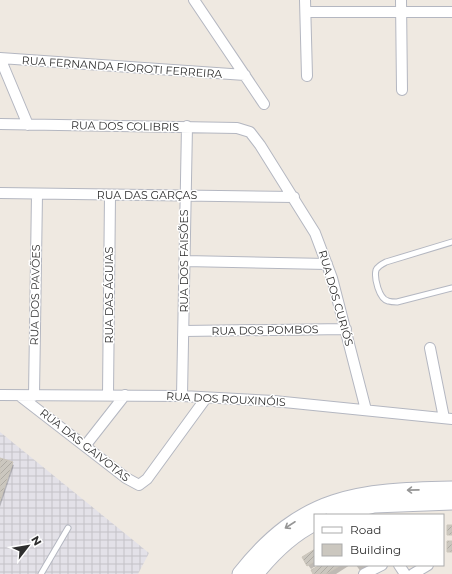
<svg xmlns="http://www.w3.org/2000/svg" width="452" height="574" font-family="Montserrat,sans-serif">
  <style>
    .industrial { fill: url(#industrial-grid) }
    .shadow { fill: #0003 }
    .building { fill: url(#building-hatch); stroke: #cbc5ba }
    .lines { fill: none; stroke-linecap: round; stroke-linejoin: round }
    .lane-casing { stroke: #b4b7c1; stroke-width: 7 }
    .street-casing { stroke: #b4b7c1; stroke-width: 12 }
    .secondary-casing { stroke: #b4b7c1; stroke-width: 17 }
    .lane { stroke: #fff; stroke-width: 5 }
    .street { stroke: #fff; stroke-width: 10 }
    .secondary { stroke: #fff; stroke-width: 15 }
    .oneway { stroke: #969696 }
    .labels { text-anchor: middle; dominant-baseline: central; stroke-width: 3; stroke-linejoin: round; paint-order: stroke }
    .street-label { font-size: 11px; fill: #2e2e2e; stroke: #fff }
  </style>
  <defs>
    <pattern id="industrial-grid" width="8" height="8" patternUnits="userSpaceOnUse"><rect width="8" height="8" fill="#e3e1e8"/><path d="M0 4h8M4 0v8" fill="none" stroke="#c3c1c7"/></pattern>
    <pattern id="building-hatch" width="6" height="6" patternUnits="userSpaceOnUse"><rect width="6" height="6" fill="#cbc7bf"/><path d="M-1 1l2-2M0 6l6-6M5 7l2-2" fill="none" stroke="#afaba4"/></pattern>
  </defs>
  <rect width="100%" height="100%" fill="#efe9e1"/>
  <path class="industrial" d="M0,432L149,553L138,574H0Z"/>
  <path class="shadow" d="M0,459L14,465L0,507Z
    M315,550V565H317L311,569L308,565Z
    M321,565H350L336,574H314Z
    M356,565H372L361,572Z"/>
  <path class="building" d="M0,458L13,462L0,501Z
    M447,525H452V535H447Z
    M447,541H452V552H447Z
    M315,549V561L307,566L302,557Z
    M320,565H341L326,574H313L311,570Z"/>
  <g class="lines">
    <g class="lane-casing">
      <path id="lane" d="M452,242L386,262C382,264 378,266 376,270C374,278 379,299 388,301C391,302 394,302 397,302L452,288
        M41,574L68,528"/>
    </g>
    <g class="street-casing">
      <path id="street" d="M194,0L264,104
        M305,0L307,76
        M401,0L402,90
        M306,12H452
        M0,58L245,75
        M0,58L28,125
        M0,124L237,128L250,132L260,145L315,233L332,278L366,410
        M0,193L294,197
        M185,261L327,264
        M184,331L346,329
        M430,348L444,418
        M0,395L182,396L274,401L452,419
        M108,395L110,195
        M20,396L126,478L139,485L147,479L206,398
        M34,396L37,194
        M182,396L187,126
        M85,446L125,395
        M399,565L405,574
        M364,574L382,565
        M413,574L428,565"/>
    </g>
    <g class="secondary-casing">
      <path id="secondary" d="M334,515L374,505L452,502
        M240,574C302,495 358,491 452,489
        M256,574C272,554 291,535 315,523"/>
    </g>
    <use href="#lane" class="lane"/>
    <use href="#street" class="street"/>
    <use href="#secondary" class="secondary"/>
  </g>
  <defs><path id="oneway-shaft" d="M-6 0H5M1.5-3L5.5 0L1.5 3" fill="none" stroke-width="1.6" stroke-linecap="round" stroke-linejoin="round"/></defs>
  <g class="oneway">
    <use href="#oneway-shaft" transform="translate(413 490) rotate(179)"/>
    <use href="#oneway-shaft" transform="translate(290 525) rotate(147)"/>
  </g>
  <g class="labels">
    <g class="street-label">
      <text transform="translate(122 67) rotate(4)">RUA FERNANDA FIOROTI FERREIRA</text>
      <text transform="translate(125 126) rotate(1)">RUA DOS COLIBRIS</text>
      <text x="147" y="195">RUA DAS GARÇAS</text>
      <text transform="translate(184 261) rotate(-90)">RUA DOS FAISÕES</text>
      <text transform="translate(35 295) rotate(-89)">RUA DOS PAVÕES</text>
      <text transform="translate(109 295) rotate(-90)">RUA DAS ÁGUIAS</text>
      <text transform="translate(336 298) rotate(74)">RUA DOS CURIÓS</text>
      <text transform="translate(265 330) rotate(-1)">RUA DOS POMBOS</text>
      <text transform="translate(226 399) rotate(3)">RUA DOS ROUXINÓIS</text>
      <text transform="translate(85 445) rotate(38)">RUA DAS GAIVOTAS</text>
    </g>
  </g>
  <rect x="314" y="514" width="130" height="52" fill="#ffffff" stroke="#ababab"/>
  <rect x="322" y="527" width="20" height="6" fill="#ffffff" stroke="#ababab"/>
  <text x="350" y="534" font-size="12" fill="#2e2e2e">Road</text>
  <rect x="322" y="544" width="20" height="12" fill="#cbc7bf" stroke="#ababab"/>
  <text x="350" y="554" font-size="12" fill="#2e2e2e">Building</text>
  <g transform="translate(28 546) rotate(59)" stroke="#ffffff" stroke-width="3" paint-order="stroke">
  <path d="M0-3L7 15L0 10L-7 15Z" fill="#2e2e2e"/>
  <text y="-6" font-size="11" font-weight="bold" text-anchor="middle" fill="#2e2e2e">N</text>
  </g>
</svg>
